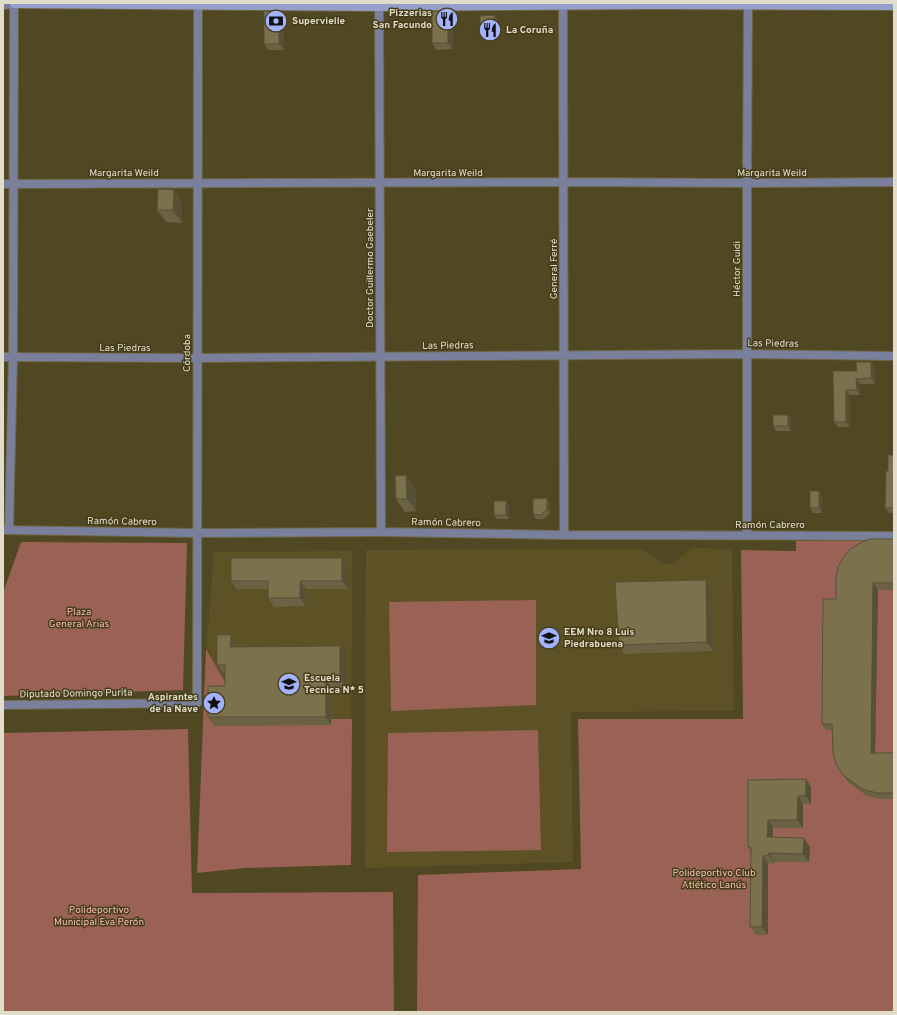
<svg xmlns="http://www.w3.org/2000/svg" width="897" height="1015" font-family="Overpass,sans-serif">
  <style>
    .built { fill: #5d5126 }
    .green { fill: #9a6254 }
    .lines { fill: none; stroke-linecap: round; stroke-linejoin: round }
    .street-casing { stroke: #6d6544; stroke-width: 10 }
    .secondary-casing { stroke: #6d6544; stroke-width: 10 }
    .street { stroke: #7a809b; stroke-width: 8 }
    .secondary { stroke: #969fc9; stroke-width: 8 }
    .wall { fill: #6a6242 }
    .shaded-wall { fill: #565036 }
    .building { fill: #7b724d; stroke: #565036 }
    .labels { text-anchor: middle; dominant-baseline: central; stroke-width: 3; stroke-linejoin: round; paint-order: stroke }
    .poi-label { font-size: 10px; font-weight: bold; fill: #e2ddca; stroke: #453c19; text-anchor: start }
    .street-label { font-size: 10px; fill: #e2ddca; stroke: #453c19 }
    .park-label { font-size: 10px; fill: #fabfaf; stroke: #453c19 }
  </style>
  <rect width="100%" height="100%" fill="#504723"/>
  <path class="built" d="M692,548L732,549L734,711L571,712L573,862L365,868L366,550L642,549L664,564H672Z
    M352,551L351,865L247,719L206,649L214,552Z"/>
  <path class="green" d="M796,541H894V1012H417L418,875L581,869L578,719H743L741,550L796,551Z
    M21,542L187,543L183,690L3,696V593Z
    M536,600V705L391,711L389,602Z
    M206,649L247,719H352L351,865L245,868L197,873Z
    M188,729L192,893L393,892L394,1012H3V733Z
    M538,730L541,850L387,852L388,733Z"/>
  <g class="lines">
    <g class="street-casing">
      <path id="street" d="M379,3L381,532
        M563,3L564,535
        M3,5L14,4
        M3,184L563,182L747,183L894,182
        M3,357L197,358L748,354L894,356
        M3,530L197,533L381,532L564,535L894,536
        M9,530L13,357L14,3
        M747,535V183L748,3
        M3,705L197,703L198,3"/>
    </g>
    <g class="secondary-casing">
      <path id="secondary" d="M14,4L379,7L655,5L894,6"/>
    </g>
    <use href="#street" class="street"/>
    <use href="#secondary" class="secondary"/>
  </g>
  <path class="wall" d="M279,11L284,18V50H268L264,44Z
    M494,15L497,19V39L483,40L480,36Z
    M453,17V49L436,50L432,43Z
    M174,190L182,202V223L166,222L157,210Z
    M871,362L874,367L875,384H860V395H850V427H838L834,422L833,371H857Z
    M791,419V431H776L773,426Z
    M894,455V513H889L885,508Z
    M406,475L415,487L416,511L405,512L396,499Z
    M819,491L822,496V513H813L810,508Z
    M547,498L550,503V513L544,519H536L533,514Z
    M509,505V519H497L494,515Z
    M894,539V590H878L875,753H894V799H882L867,796L847,781L843,775L832,730H826L822,724L836,599Z
    M342,558L348,566V589H306V606L274,607L268,598V589H237L231,581Z
    M706,580L712,588L713,651L624,654L619,645Z
    M231,635L236,644V647L346,654V688H331V725L214,726L208,717L225,686V673H223L217,665Z
    M806,779L811,787V804H803V828H773V838H804L810,847L809,862H775V863L768,864V935H756L750,927L751,852L748,847V780Z"/>
  <path class="shaded-wall" d="M279,11L284,18V50L279,44Z
    M448,11L453,17V49L448,43Z
    M494,15L497,19V39L494,35Z
    M174,190L182,202V223L173,210Z
    M871,362L874,367L875,384L871,378Z
    M856,379L860,384V395L857,390Z
    M846,390L850,395V427L846,422Z
    M788,415L791,419V431L788,426Z
    M406,475L415,487L416,511L407,499Z
    M819,491L822,496V513L819,508Z
    M547,498L550,503V513L547,509Z
    M506,501L509,505V519L506,515Z
    M342,558L348,566V589L342,581Z
    M706,580L712,588L713,651L707,642Z
    M300,581L306,589V606L300,598Z
    M873,583L878,590L875,759L871,753Z
    M231,635L236,644V655L230,647Z
    M340,646L346,654V688L340,679Z
    M326,679L331,688V725L326,717Z
    M806,779L811,787V804L806,796Z
    M798,796L803,804V828L797,820Z
    M768,820L773,828V846L767,837Z
    M804,838L810,847L809,862L803,854Z
    M769,853L775,862V863L769,855Z
    M763,856L768,864V935L762,927Z"/>
  <path class="building" d="M264,11H279V44H264Z
    M432,11H448V43H432Z
    M494,15V35L480,36V16Z
    M158,189L174,190L173,210H157Z
    M856,362H871V378L856,379L857,390H846V422H834L833,371H857Z
    M773,415H788V426H773Z
    M888,455H894V508H885L886,471H888Z
    M406,475L407,499H396L395,476Z
    M810,491H819V508H810Z
    M547,498V509L541,515L533,514V499Z
    M494,501H506V515H494Z
    M870,539H894V583H873L871,753H894V793H877L862,789L843,775L836,764L833,753L832,724H822L823,599H836V577L838,567L843,558L849,550L860,543Z
    M231,558H342V581H300V598H268V581H231Z
    M706,580L707,642L619,645L615,582Z
    M217,635H231L230,647L340,646V679H326V717H208V686H225V665H217Z
    M806,779V796H798L797,820H768L767,837L804,838L803,854L769,853V855L763,856L762,927H750L751,847H748V780Z"/>
  <defs>
    <g id="restaurant-disc" transform="scale(1.15)"><circle r="9.5" fill="#a3b2fd" stroke="#453c19"/><path d="M-5-6h1v4h1v-4h1v4h1v-4h1v5L-1.5 .5V6h-2V.5L-5-1ZM5-6V6H3V1.5H1.5Q1.5-4 5-6Z" fill="#111"/></g>
    <g id="bank-disc" transform="scale(1.15)"><circle r="9.5" fill="#a3b2fd" stroke="#453c19"/><path d="M-6-4H6V4H-6ZM0-2.3a2.3 2.3 0 1 0 0 4.6a2.3 2.3 0 1 0 0-4.6Z" fill="#111"/></g>
    <g id="school-disc" transform="scale(1.15)"><circle r="9.5" fill="#a3b2fd" stroke="#453c19"/><path d="M0-5L7-2L0 1L-7-2ZM-4 1L0 2.5L4 1V4Q0 6-4 4Z" fill="#111"/></g>
    <g id="sight-disc" transform="scale(1.15)"><circle r="9.5" fill="#a3b2fd" stroke="#453c19"/><path d="M0-6L1.8-2.2L6-1.7L2.9 1.2L3.7 5.4L0 3.3L-3.7 5.4L-2.9 1.2L-6-1.7L-1.8-2.2Z" fill="#111"/></g>
  </defs>
  <g fill-rule="evenodd">
    <use href="#restaurant-disc" x="447" y="19"/>
    <use href="#bank-disc" x="276" y="21"/>
    <use href="#restaurant-disc" x="490" y="30"/>
    <use href="#school-disc" x="549" y="638"/>
    <use href="#school-disc" x="289" y="684"/>
    <use href="#sight-disc" x="214" y="703"/>
  </g>
  <g class="labels">
    <g class="poi-label">
      <text x="432" y="13" text-anchor="end">Pizzerias<tspan x="432" dy="12">San Facundo</tspan></text>
      <text x="292" y="21">Supervielle</text>
      <text x="506" y="30">La Coruña</text>
      <text x="564" y="632">EEM Nro 8 Luis<tspan x="564" dy="12">Piedrabuena</tspan></text>
      <text x="304" y="678">Escuela<tspan x="304" dy="12">Tecnica N* 5</tspan></text>
      <text x="198" y="697" text-anchor="end">Aspirantes<tspan x="198" dy="12">de la Nave</tspan></text>
    </g>
    <g class="street-label">
      <text x="124" y="173">Margarita Weild</text>
      <text x="448" y="173">Margarita Weild</text>
      <text x="772" y="173">Margarita Weild</text>
      <text transform="translate(370 268) rotate(-90)">Doctor Guillermo Gaebeler</text>
      <text transform="translate(554 269) rotate(-90)">General Ferré</text>
      <text transform="translate(737 269) rotate(-90)">Héctor Guidi</text>
      <text transform="translate(773 344) rotate(1)">Las Piedras</text>
      <text transform="translate(448 346) rotate(-1)">Las Piedras</text>
      <text x="125" y="348">Las Piedras</text>
      <text transform="translate(187 353) rotate(-90)">Córdoba</text>
      <text transform="translate(122 522) rotate(1)">Ramón Cabrero</text>
      <text transform="translate(446 523) rotate(1)">Ramón Cabrero</text>
      <text x="770" y="525">Ramón Cabrero</text>
      <text transform="translate(76 694) rotate(-1)">Diputado Domingo Purita</text>
    </g>
    <g class="park-label">
      <text x="79" y="612">Plaza<tspan x="79" dy="12">General Arias</tspan></text>
      <text x="714" y="873">Polideportivo Club<tspan x="714" dy="12">Atlético Lanús</tspan></text>
      <text x="99" y="910">Polideportivo<tspan x="99" dy="12">Municipal Eva Perón</tspan></text>
    </g>
  </g>
  <rect width="897" height="1015" fill="none" stroke="#e2ddca" stroke-width="8"/>
</svg>
